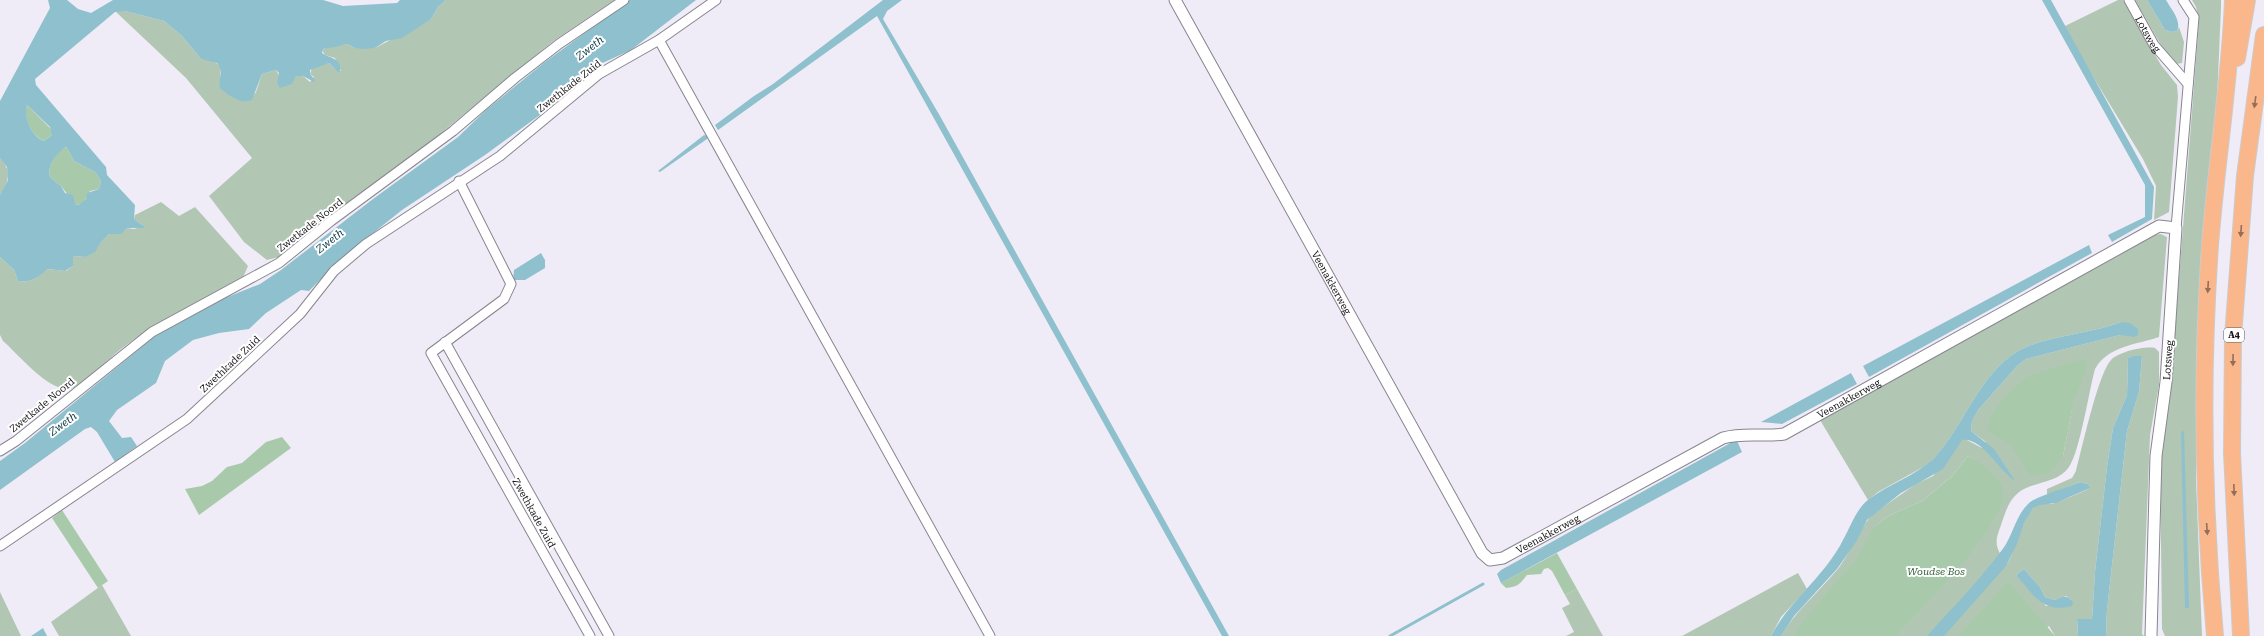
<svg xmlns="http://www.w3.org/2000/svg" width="2264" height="636" font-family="'Roboto Serif',serif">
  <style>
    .green { fill: #b2c6b4; fill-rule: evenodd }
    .forest { fill: #a8caab }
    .water { fill: #8ec1cd; fill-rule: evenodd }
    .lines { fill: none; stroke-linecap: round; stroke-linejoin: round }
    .stream { stroke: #8ec1cd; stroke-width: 3 }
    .minor-casing { stroke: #88858f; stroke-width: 11 }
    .tertiary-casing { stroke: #88858f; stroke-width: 13 }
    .motorway-casing { stroke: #cccbcc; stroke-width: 18 }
    .minor { stroke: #fff; stroke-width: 9 }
    .tertiary { stroke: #fff; stroke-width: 11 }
    .motorway { stroke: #fbb78c; stroke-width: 16 }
    .oneway { fill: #946e58 }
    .labels { text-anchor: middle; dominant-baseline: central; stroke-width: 4; stroke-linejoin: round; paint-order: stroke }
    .shield { fill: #fff; stroke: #5b5a5d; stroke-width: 1 }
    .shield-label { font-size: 9px; font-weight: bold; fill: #151418 }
    .street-label { font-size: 10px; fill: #151418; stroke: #fff }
    .park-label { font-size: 10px; font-style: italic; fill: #2e5f36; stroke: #fff }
    .water-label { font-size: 11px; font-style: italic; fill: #13404a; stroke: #fff }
  </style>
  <rect width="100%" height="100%" fill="#efecf7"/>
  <path class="green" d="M446,0H614L552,42L413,156L353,198L279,257L267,260L244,242L209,196L252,158L186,78L115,11H125L164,21L182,36L201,59L212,60L220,66V76L235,98L249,101L256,92L262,74L276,70L280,77L293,80L296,76H303L310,82L314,77L310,74L312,68C318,67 324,63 329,63L335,69L341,71L335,58L325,55L322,50L331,46L347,44L355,48H375L431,19L438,7Z
    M2118,0H2123L2161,65L2177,85L2178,97L2169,212L2154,220L2156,186L2143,159L2063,27Z
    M2135,0H2147L2165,30L2172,32L2177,31L2179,27L2184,42L2182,63L2176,64L2165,52Z
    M2192,0H2221V7L2217,101L2202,247L2196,364V479L2202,636H2165L2162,629L2160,453L2170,395L2199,21L2196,7Z
    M0,158C12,170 9,182 0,195Z
    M161,202L179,216L195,207L248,266L242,280C200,301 158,320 121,349C110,357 80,389 68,389C46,389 19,355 3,341L0,335V257L14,270L18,281C31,283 38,278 46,269L66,271L73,266V256L85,257L109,234L121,233L127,228L134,229L144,226L134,219L135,215Z
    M2161,234L2167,237L2159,337C2135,345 2108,346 2095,369C2089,391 2080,451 2069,467C2057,484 2033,481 2018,493C2008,501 2005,514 2001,525C1994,544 1995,547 2007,564C2017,548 2021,519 2034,507C2039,503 2046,504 2052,504C2056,503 2088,490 2089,488L2088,484L2080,482L2047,495V489L2072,478L2076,471C2082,449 2098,374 2111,360C2119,352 2143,346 2155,348L2159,352V385L2150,435L2142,634L2144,636H2106L2107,610L2127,431L2139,392L2142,356L2128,358L2127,395L2113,428L2107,467L2095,572L2092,619H2077L2078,636H2055L2049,626L2037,636H1799L1858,557L1793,636H1781C1796,610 1818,593 1837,570C1850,554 1860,527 1873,514L1916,484L1933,476L1962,439H1965L1982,448L1986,442L1971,431L1972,421L1979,409L2018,365L2026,359L2120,335H2126L2121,322C2091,334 2044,336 2018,351C1978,375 1964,427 1933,459L1925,466L1878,492L1868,500L1820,420L2154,235ZM2072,409L2063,456V457L2062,424ZM1968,456L1974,460L1910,512L1875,526L1888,516L1922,501L1951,477ZM2024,569L2040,587L2045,597L2055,600L2066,596L2071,600L2046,606L2016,575Z
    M1798,573L1807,589L1781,617L1771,636H1682Z
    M102,585L131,636H59L51,622Z
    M1577,589L1603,636H1566L1574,632L1562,608L1570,604L1565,595Z
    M0,592L21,636H0Z"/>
  <path class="forest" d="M27,105L52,130V135L44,141C31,135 23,119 27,105Z
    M64,147L67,148L74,161L95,172L101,181L99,189L90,191L84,202L79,205L75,204L61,186L50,177C47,165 56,155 64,147Z
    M2083,359H2086V369L2073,405L2063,456C2057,468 2043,479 2029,475L2011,445L1988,432C1983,417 2017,383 2030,375Z
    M282,437L291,448L199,515L185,489L202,486L212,481L227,467L242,463L266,442Z
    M1968,456C1979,462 2000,476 2003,489C2011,521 1919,611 1896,636H1793L1802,622L1857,558L1875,526L1888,516L1922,501L1951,477Z
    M62,510L108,581L98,588L52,518Z
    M1557,553L1577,589L1565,595L1552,571L1548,568L1544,569L1541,574L1527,575C1520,584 1518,587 1506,588L1501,583Z
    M2008,581L2055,636H1958L2002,588Z"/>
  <path class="water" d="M48,0H67L78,9L91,13L113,0H323L343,6L397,3L400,0H446L438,7L431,19L402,38L386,41L375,48L364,49L355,48L347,44C338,46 332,48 323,49L322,53C329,58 345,59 339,73L329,63L310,70V74L315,80L314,82L303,76H296L292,84L280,88L277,83L279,73L276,70L262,74L252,100C241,105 228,95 220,88C218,79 224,71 217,63L201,59L182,36L164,21L125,11L115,12L35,79L36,85L106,167L107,175L135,205L134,219L144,226V228H127L121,234H109L100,243L95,252L85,257L73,256V266L65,271L47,269C38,278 31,283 18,281L14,270L0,257V195L8,180L7,167L0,158V101L44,19L50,8ZM27,105L50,127L52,135L44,141C31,135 24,120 27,105ZM65,147L67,148L74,161L95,172L101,181L99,189L87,193L86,199L79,205L75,204L73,195L65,193L61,186L50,177C47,165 56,155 65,147Z
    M630,0H696L631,50L585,71L583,78H575L561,97L544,112L485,155L402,210L342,258L309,291L301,290L266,313L249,329L219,333L193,340L165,361L156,383L117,410L109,421L122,438L131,437L137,446L115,462L97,432L91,427L85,429L0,490V461L25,443L155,336L225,298L260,284L281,270L373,199L458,137L486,110L545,62Z
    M883,0H902L887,11L883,19L940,116L1229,636H1222L877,16L718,130L715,125L754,96L773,84Z
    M2042,0H2051L2154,187L2152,219L2112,242L2108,235L2145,217V185Z
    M2147,0H2166C2171,9 2182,21 2177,31L2172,32L2165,30Z
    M704,135L707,136V139L660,172L658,171Z
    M2089,245L2092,253L1869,377L1863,366Z
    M541,253L545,260V268L525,280H513L514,270Z
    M2121,322L2130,323L2138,329V335L2134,337L2120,335L2026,359L2018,365L1979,409L1972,421L1971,431L1994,449L2015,481C1999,471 1982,437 1962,440L1943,469L1901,493L1867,520L1856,542L1837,569L1794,616L1781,636H1771C1790,600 1825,576 1843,540C1851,526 1856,509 1869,499C1889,484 1915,476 1933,459C1964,427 1978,375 2018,351C2044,336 2091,334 2121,322Z
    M2134,356H2142L2139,392L2127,431L2107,610L2106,636H2078L2077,619H2092L2095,572L2107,467L2113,428L2127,395L2128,358Z
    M1851,373L1857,384L1782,424L1761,422Z
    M2184,431L2189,608H2185L2181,432Z
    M1734,441H1737L1742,452L1501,583L1497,574L1501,570Z
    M2080,482L2088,484L2090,488L2056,503L2040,505L2033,508L2024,523L2017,544L2006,566L1944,636H1927C1952,608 1979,581 2002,550C2013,536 2015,516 2029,503C2035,497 2069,487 2080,482Z
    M2024,569L2040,587L2045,597L2055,600C2063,597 2066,594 2073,602L2072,606C2043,614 2033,594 2016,575Z
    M43,628L47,636H31Z"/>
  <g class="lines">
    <path class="stream" d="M1390,636L1483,584"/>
    <g class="minor-casing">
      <g id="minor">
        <path id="s1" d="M2129,0L2154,45L2188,84"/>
        <path d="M659,40L990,636"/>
        <path d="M459,181L511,284L504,299L431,353L590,636"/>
        <path d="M2176,228L2194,17L2183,0"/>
        <path d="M445,342L609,636"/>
        <path d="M0,451L16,441L152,332L279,263L331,221L453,131L515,78L559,44L624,0"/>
        <path d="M0,546L187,419L300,314L334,271L366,244L500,156L599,74L659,40L716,0"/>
      </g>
    </g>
    <g class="tertiary-casing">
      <g id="tertiary">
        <path id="s2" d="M1175,0L1482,553L1490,560L1503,558L1723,438C1744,432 1763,437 1784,434L2159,226L2176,228L2166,382L2156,456L2151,636"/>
      </g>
    </g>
    <g class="motorway-casing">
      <path id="motorway" d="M2237,58L2247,0
        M2215,636C2203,506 2201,376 2210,246C2216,164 2230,82 2233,0
        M2241,636L2232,453L2233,337L2245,176L2264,35"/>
    </g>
    <use href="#minor" class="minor"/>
    <use href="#tertiary" class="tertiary"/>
    <use href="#motorway" class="motorway"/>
  </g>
  <defs><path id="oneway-solid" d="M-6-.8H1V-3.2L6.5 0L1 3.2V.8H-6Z"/></defs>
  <g class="oneway">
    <use href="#oneway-solid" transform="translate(2255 102) rotate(98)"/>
    <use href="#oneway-solid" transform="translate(2241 231) rotate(94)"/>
    <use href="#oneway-solid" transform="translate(2208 287) rotate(93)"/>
    <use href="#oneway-solid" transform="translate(2233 360) rotate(91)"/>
    <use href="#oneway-solid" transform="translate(2234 490) rotate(88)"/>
    <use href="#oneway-solid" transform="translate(2207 529) rotate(86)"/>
  </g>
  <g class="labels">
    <rect class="shield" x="2224" y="328" width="20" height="14" rx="3"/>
    <g class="shield-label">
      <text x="2234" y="335">A4</text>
    </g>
    <g class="street-label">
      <text stroke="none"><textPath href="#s1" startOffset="39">Lotsweg</textPath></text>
      <text transform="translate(569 86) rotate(-38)">Zwethkade Zuid</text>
      <text transform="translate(310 225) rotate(-38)">Zwetkade Noord</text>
      <text stroke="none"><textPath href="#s2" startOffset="323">Veenakkerweg</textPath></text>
      <text transform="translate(2168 360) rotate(-86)">Lotsweg</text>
      <text transform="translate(230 364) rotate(-43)">Zwethkade Zuid</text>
      <text stroke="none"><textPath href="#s2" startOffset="1042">Veenakkerweg</textPath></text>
      <text transform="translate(42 405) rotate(-39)">Zwetkade Noord</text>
      <text transform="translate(534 513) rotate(61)">Zwethkade Zuid</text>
      <text stroke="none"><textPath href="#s2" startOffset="707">Veenakkerweg</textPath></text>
    </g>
    <g class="park-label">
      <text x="1936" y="571">Woudse Bos</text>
    </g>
    <g class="water-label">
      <text transform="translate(590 48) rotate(-38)">Zweth</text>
      <text transform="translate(330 241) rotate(-38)">Zweth</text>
      <text transform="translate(63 424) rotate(-36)">Zweth</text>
    </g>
  </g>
</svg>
